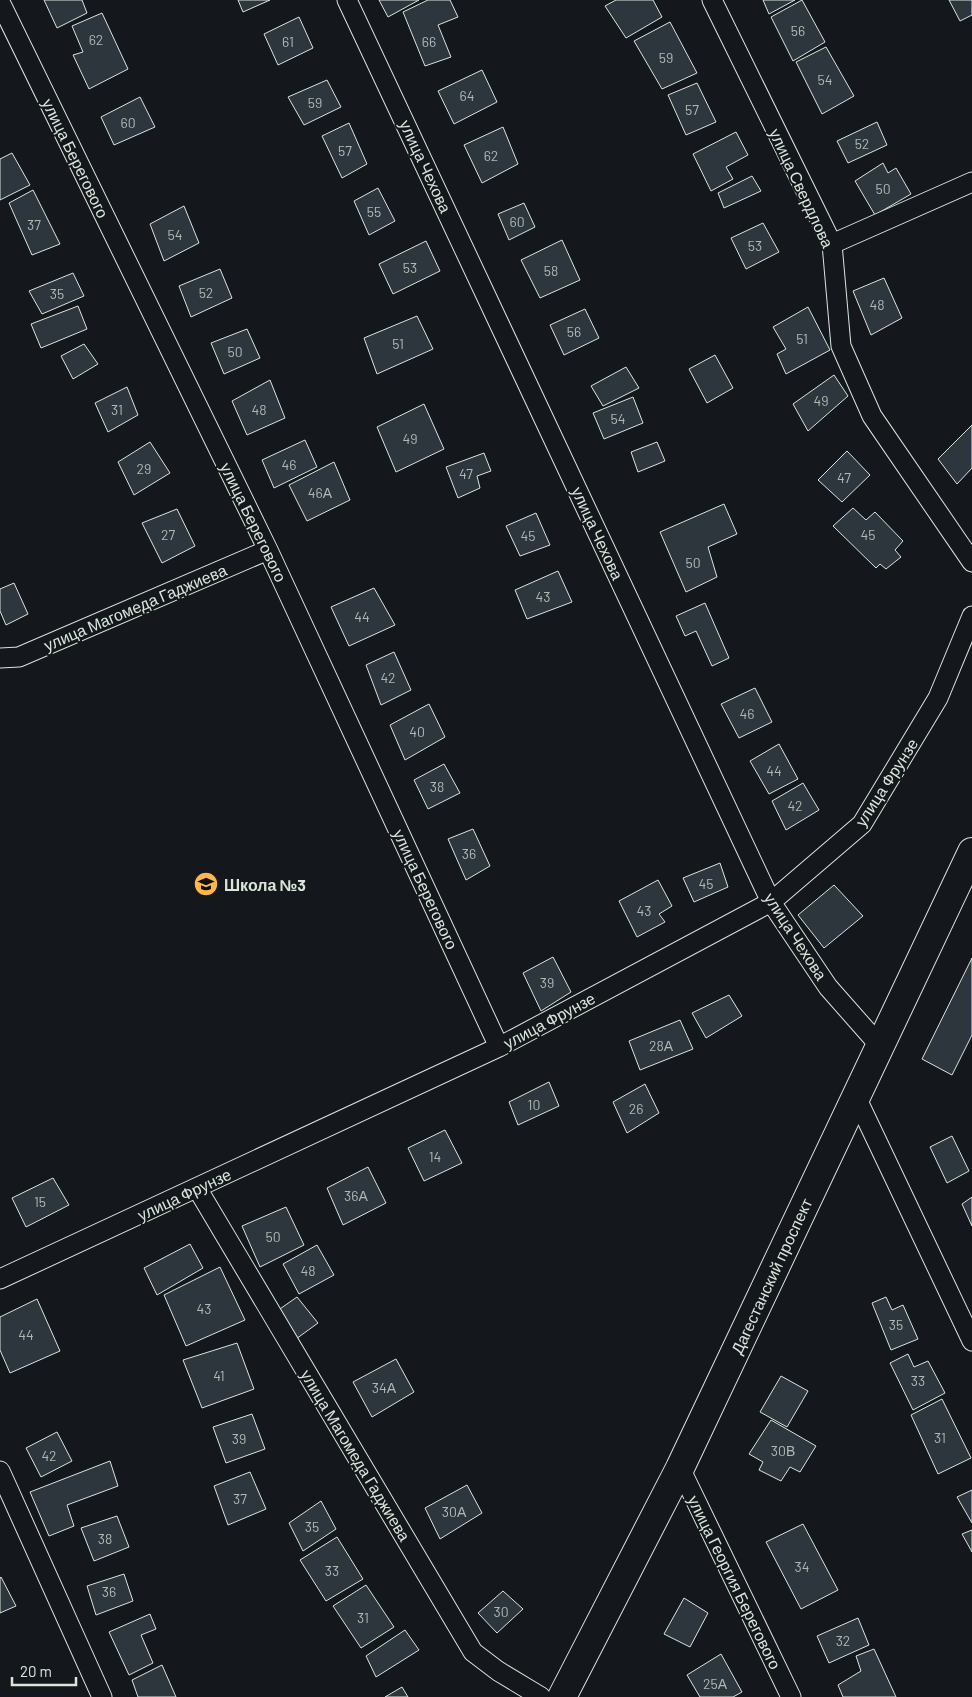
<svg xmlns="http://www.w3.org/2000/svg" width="972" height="1697" font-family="Barlow,sans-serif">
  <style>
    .building { fill: #2c363c; stroke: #d8e6dc }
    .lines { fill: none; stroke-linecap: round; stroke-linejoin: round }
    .street-casing { stroke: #d8e6dc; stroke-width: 21 }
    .highway-casing { stroke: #d8e6dc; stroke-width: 30 }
    .street { stroke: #14181c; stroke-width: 19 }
    .highway { stroke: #14181c; stroke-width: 28 }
    .labels { text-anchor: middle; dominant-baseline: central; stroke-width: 4; stroke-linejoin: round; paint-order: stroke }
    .number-label { font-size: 14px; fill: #adbab4 }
    .street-label { font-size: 16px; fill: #d8e6dc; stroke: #14181c }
    .poi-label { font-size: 16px; font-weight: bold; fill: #d8e6dc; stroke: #14181c; text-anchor: start }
  </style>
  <rect width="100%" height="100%" fill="#14181c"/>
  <path class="building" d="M44,0H82L87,13L57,28Z
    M238,0H270L243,12Z
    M379,0H419L388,17Z
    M428,0H450L458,17L438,25L451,57L425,66L403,12Z
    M616,0H653L662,17L626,38L605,6Z
    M763,0H795L769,14Z
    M802,0L825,42L793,61L771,17Z
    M949,0H972V15L960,21Z
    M102,13L128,69L89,89L73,55L83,52L72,26Z
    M299,17L313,48L278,65L264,34Z
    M670,22L697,73L662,89L634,41Z
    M826,47L854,96L822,114L796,62Z
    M482,70L497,102L454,124L438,91Z
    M327,80L341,107L304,125L288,97Z
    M697,83L716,122L686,135L668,95Z
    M140,97L155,127L114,145L101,117Z
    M877,122L887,145L848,163L837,141Z
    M349,123L367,164L342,178L322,136Z
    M503,127L518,164L482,183L464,145Z
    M736,132L748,155L726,167L733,179L711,191L693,154Z
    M12,153L30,185L0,200V159Z
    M883,163L888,173L896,168L911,194L875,215L855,181Z
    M752,176L761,191L724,208L718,193Z
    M378,188L395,221L369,235L354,201Z
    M33,190L60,244L32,255L9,203Z
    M524,203L535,227L509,240L498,214Z
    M184,206L199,243L164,261L150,224Z
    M763,223L779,252L746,269L731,238Z
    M562,240L580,280L540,298L521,260Z
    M426,241L440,271L393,294L379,264Z
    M220,269L232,298L191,317L179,286Z
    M73,273L84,296L42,314L29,291Z
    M884,278L902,318L871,335L853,291Z
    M78,306L87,329L41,348L31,324Z
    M808,307L830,350L786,374L777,354L786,349L773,327Z
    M585,309L599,338L564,355L550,325Z
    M417,316L433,349L377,374L364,338Z
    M247,329L260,358L224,374L211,343Z
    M84,344L98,364L73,379L61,356Z
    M715,355L733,388L707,403L689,369Z
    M626,367L639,388L603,406L591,386Z
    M834,375L848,396L808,431L793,404Z
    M270,380L285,418L247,435L232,401Z
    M127,387L138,415L108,432L95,403Z
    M633,397L643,423L604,439L593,413Z
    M424,404L444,449L396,472L377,427Z
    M972,425V468L957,484L938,459Z
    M305,440L317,467L274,488L262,460Z
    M150,442L170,473L134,495L118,462Z
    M657,442L665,461L638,472L631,452Z
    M847,451L870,475L842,502L818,480Z
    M484,453L491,471L477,476L480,488L458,498L446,467Z
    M334,462L350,500L307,521L289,485Z
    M724,504L737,534L708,547L717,577L686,592L660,532Z
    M853,508L866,520L875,512L903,541L895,550L901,557L886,569L880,564L876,568L833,526Z
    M177,509L195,546L162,563L142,523Z
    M536,513L550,545L520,556L506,526Z
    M558,571L572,602L527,619L515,590Z
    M14,583L28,614L6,625L0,611V589Z
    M374,588L395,625L349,646L331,607Z
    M705,603L729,658L712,666L696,631L685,636L676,616Z
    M394,652L411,690L381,705L366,665Z
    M755,688L772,722L739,738L721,704Z
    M429,704L445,737L405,760L390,725Z
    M779,744L798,779L769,794L750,761Z
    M444,764L460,793L428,809L414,780Z
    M803,783L819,810L786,830L772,801Z
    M473,829L490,866L466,880L448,839Z
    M720,863L728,887L694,902L683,878Z
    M658,880L672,906L659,914L665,922L637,937L619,901Z
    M834,885L863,916L824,948L798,915Z
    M553,957L571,992L541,1011L523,973Z
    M972,958V1035L952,1075L922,1059Z
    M729,995L742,1016L706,1038L692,1013Z
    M680,1020L693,1049L640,1070L629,1041Z
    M549,1082L559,1106L518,1125L509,1102Z
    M645,1084L659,1113L627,1133L613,1102Z
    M445,1130L462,1163L424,1181L408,1148Z
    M952,1136L969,1171L947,1183L930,1147Z
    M368,1167L386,1203L343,1225L327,1188Z
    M53,1178L69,1205L26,1227L12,1198Z
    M972,1197V1226L962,1204Z
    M286,1207L304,1245L260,1267L242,1226Z
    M190,1244L203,1268L157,1295L144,1268Z
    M317,1245L334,1275L299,1294L283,1264Z
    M220,1267L245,1320L186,1346L164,1295Z
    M297,1297L318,1323L296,1339L277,1311Z
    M886,1297L892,1310L903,1305L918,1339L891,1350L872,1303Z
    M37,1299L60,1351L10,1373L0,1350V1317Z
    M237,1343L254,1389L202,1408L183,1360Z
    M908,1354L914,1367L928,1361L945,1393L913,1410L890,1363Z
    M396,1359L414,1392L372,1417L353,1382Z
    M781,1376L808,1391L787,1427L760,1412Z
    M942,1399L971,1458L938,1474L911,1415Z
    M252,1414L265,1449L226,1463L213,1427Z
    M771,1420L816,1446L800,1472L790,1467L781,1481L759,1470L763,1462L749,1454Z
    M57,1432L72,1461L41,1477L26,1448Z
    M110,1461L118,1486L67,1505L74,1526L49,1536L30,1492Z
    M250,1472L266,1509L228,1525L214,1486Z
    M467,1485L482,1513L440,1539L425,1508Z
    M972,1490V1523L957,1497Z
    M321,1501L336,1529L303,1551L289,1523Z
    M117,1516L129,1547L94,1561L81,1528Z
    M803,1524L838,1590L801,1609L766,1542Z
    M972,1530V1552L962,1534Z
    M337,1537L363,1579L326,1601L300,1560Z
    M124,1574L133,1601L96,1615L87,1586Z
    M1,1577L16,1606L0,1613V1578Z
    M366,1585L394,1627L361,1648L333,1606Z
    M503,1591L523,1609L497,1633L478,1613Z
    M684,1598L708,1613L690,1647L664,1634Z
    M150,1614L156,1629L141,1635L153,1663L129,1675L109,1632Z
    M858,1618L869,1645L829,1663L817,1636Z
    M405,1630L419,1650L376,1677L366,1656Z
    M874,1649L896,1697H843L838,1685L861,1671L856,1656Z
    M721,1654L742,1692L733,1697H700L687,1675Z
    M162,1665L176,1697H138L132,1680Z
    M402,1687L408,1697H385Z"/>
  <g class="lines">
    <g class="street-casing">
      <path id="street" d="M347,0L771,902L828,987L880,1046
        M712,0L832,244L841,346L872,416L972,562
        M0,2L268,550L499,1047
        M832,244L972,182
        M0,658L19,657L268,550
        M856,1097L972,1341
        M197,1188L473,1652L498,1671L541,1697
        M0,1279L499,1047L771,902L862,824L938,698L972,616
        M680,1468L791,1697
        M0,1471L102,1697"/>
    </g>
    <g class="highway-casing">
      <path id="highway" d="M562,1697L680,1468L972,852"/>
    </g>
    <use href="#street" class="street"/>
    <use href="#highway" class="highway"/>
  </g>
  <defs>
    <g id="school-disc" transform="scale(1.25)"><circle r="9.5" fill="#ffb74d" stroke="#14181c"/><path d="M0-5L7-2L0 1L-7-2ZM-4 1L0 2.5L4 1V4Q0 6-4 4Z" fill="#111"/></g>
  </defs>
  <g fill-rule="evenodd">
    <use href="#school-disc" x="206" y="884"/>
  </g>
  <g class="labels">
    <g class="number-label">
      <text x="798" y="30">56</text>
      <text x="96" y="39">62</text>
      <text x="288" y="41">61</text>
      <text x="429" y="41">66</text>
      <text x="666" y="57">59</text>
      <text x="825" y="79">54</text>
      <text x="467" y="95">64</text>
      <text x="315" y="102">59</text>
      <text x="692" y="109">57</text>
      <text x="128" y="122">60</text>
      <text x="862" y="143">52</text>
      <text x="345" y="150">57</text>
      <text x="491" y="155">62</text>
      <text x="883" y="188">50</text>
      <text x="374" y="211">55</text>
      <text x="517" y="221">60</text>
      <text x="34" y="224">37</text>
      <text x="175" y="234">54</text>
      <text x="755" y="245">53</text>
      <text x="410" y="267">53</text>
      <text x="551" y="270">58</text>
      <text x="206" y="292">52</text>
      <text x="57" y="293">35</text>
      <text x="877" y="304">48</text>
      <text x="574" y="331">56</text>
      <text x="802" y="338">51</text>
      <text x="398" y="343">51</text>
      <text x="235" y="351">50</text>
      <text x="821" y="400">49</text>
      <text x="117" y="409">31</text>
      <text x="259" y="409">48</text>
      <text x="618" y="418">54</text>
      <text x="410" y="438">49</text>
      <text x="289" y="464">46</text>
      <text x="144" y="468">29</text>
      <text x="466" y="473">47</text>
      <text x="844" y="477">47</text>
      <text x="320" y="492">46А</text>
      <text x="168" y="534">27</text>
      <text x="868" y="534">45</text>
      <text x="528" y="535">45</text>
      <text x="693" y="562">50</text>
      <text x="543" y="596">43</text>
      <text x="362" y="616">44</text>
      <text x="388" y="677">42</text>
      <text x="747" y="713">46</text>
      <text x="417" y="731">40</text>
      <text x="774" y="770">44</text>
      <text x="437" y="786">38</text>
      <text x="795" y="805">42</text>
      <text x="469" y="853">36</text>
      <text x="706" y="883">45</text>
      <text x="644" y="910">43</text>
      <text x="547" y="982">39</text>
      <text x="661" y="1045">28А</text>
      <text x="534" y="1104">10</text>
      <text x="636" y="1108">26</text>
      <text x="435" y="1156">14</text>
      <text x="356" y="1195">36А</text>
      <text x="40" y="1201">15</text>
      <text x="273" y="1236">50</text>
      <text x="308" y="1270">48</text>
      <text x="204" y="1308">43</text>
      <text x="896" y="1324">35</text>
      <text x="26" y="1334">44</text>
      <text x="219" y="1375">41</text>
      <text x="918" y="1380">33</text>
      <text x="384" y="1387">34А</text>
      <text x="940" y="1437">31</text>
      <text x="239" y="1438">39</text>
      <text x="783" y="1450">30В</text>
      <text x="49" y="1455">42</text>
      <text x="240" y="1498">37</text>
      <text x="454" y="1511">30А</text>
      <text x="312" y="1526">35</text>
      <text x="105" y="1538">38</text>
      <text x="802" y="1566">34</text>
      <text x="332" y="1570">33</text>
      <text x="109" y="1591">36</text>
      <text x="501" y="1611">30</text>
      <text x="363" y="1617">31</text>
      <text x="843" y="1640">32</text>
      <text x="715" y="1683">25А</text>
    </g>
    <g class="street-label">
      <text transform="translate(76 158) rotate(64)">улица Берегового</text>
      <text transform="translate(426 166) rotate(65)">улица Чехова</text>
      <text transform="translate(802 188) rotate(65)">улица Свердлова</text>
      <text transform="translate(254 522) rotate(64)">улица Берегового</text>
      <text transform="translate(598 533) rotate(65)">улица Чехова</text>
      <text transform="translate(135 607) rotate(-23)">улица Магомеда Гаджиева</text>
      <text transform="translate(886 782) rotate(-57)">улица Фрунзе</text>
      <text transform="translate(426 889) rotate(65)">улица Берегового</text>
      <text transform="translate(796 936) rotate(57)">улица Чехова</text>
      <text transform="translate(549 1020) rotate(-28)">улица Фрунзе</text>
      <text transform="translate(184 1194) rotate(-25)">улица Фрунзе</text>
      <text transform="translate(771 1276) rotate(-65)">Дагестанский проспект</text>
      <text transform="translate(356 1455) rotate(59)">улица Магомеда Гаджиева</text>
      <text transform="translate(735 1582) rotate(64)">улица Георгия Берегового</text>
    </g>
    <g class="poi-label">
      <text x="224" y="884">Школа №3</text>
    </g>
  </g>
  <path d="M12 1677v8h64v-8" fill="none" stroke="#d8e6dc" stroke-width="2.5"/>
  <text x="20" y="1677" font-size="15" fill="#d8e6dc" stroke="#14181c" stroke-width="4" paint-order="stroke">20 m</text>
</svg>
